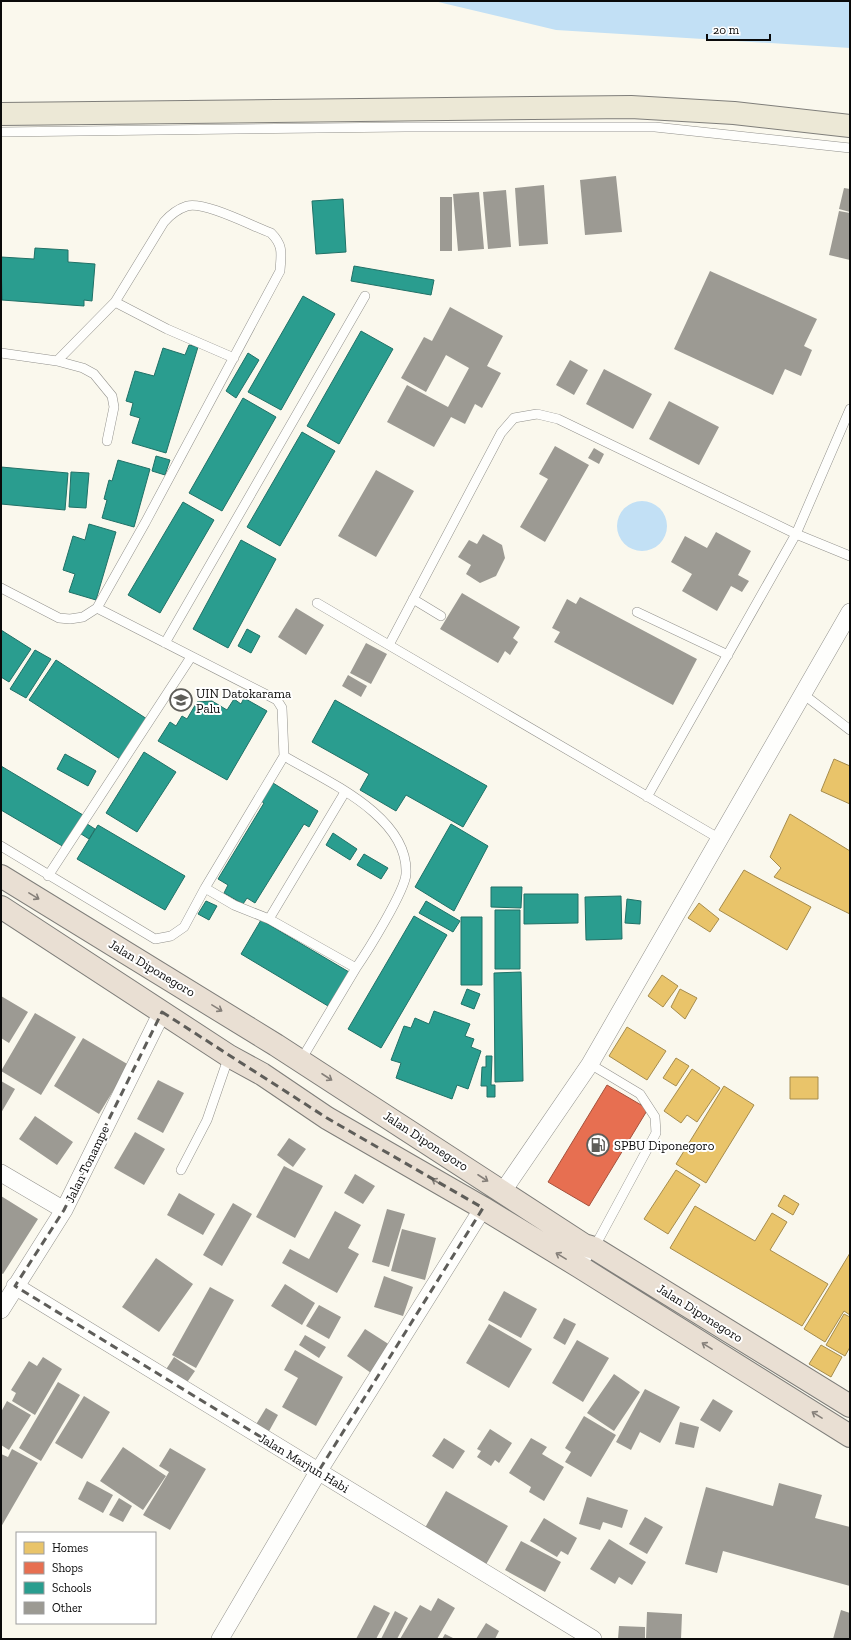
<svg xmlns="http://www.w3.org/2000/svg" width="851" height="1640" font-family="'Zilla Slab',serif">
  <style>
    .water { fill: #c2e0f5 }
    .homes { fill: #e9c46a; stroke: #a68c4d }
    .shops { fill: #e76f51; stroke: #a5513c }
    .schools { fill: #2a9d8f; stroke: #207167 }
    .building { fill: #9c9a93 }
    .lines { fill: none; stroke-linecap: round; stroke-linejoin: round }
    .lane-casing { stroke: #92918c; stroke-width: 10 }
    .street-casing { stroke: #92918c; stroke-width: 18 }
    .primary-casing { stroke: #7f7e7a; stroke-width: 24 }
    .highway-casing { stroke: #7f7e7a; stroke-width: 24 }
    .lane { stroke: #fefefc; stroke-width: 9 }
    .street { stroke: #fefefc; stroke-width: 17 }
    .primary { stroke: #ece8d6; stroke-width: 22 }
    .highway { stroke: #e9dfd3; stroke-width: 22 }
    .oneway { stroke: #857f79 }
    .marked { fill: none; stroke: #5e5d59; stroke-width: 3; stroke-dasharray: 8 5; stroke-linejoin: round }
    .labels { text-anchor: middle; dominant-baseline: central; stroke-width: 4; stroke-linejoin: round; paint-order: stroke }
    .poi-label { font-size: 13px; fill: #0a0a0a; stroke: #fff; text-anchor: start }
    .street-label { font-size: 13px; fill: #0a0a0a; stroke: #fff }
  </style>
  <rect width="100%" height="100%" fill="#faf8ed"/>
  <path class="water" d="M434,1H850V48L556,30Z
    M617 526a25 25 0 1 1 50 0a25 25 0 1 1-50 0Z"/>
  <path class="homes" d="M834,759L850,766V804L821,791Z
    M790,814L850,851V914L774,877L781,868L770,857Z
    M744,870L811,907L787,950L719,910Z
    M699,903L719,919L710,932L688,918Z
    M662,975L678,986L663,1007L648,996Z
    M680,989L697,998L685,1019L671,1007Z
    M627,1027L666,1051L647,1080L609,1056Z
    M676,1058L689,1066L676,1086L663,1078Z
    M692,1069L720,1088L697,1122L687,1115L681,1123L664,1111Z
    M790,1077H818V1099H790Z
    M724,1086L754,1105L706,1183L676,1164Z
    M676,1170L700,1185L668,1234L644,1219Z
    M784,1195L799,1204L793,1215L778,1206Z
    M695,1206L755,1241L772,1213L787,1222L770,1250L828,1284L802,1326L670,1248Z
    M850,1253V1315L844,1311L825,1342L804,1329Z
    M844,1314L850,1317V1347L845,1356L826,1345Z
    M821,1345L842,1357L831,1377L809,1364Z"/>
  <path class="shops" d="M607,1085L648,1109L589,1206L548,1182Z"/>
  <path class="schools" d="M343,199L346,252L316,254L312,201Z
    M35,248L68,250V262L95,264L92,301L84,300V306L2,300L1,257L34,259Z
    M354,266L434,280L431,295L351,281Z
    M303,296L335,314L281,410L248,392Z
    M361,331L393,349L339,444L307,426Z
    M189,345L198,347L166,453L132,443L140,418L130,415L133,403L126,401L135,371L154,376L163,348L185,355Z
    M248,353L259,360L236,398L226,391Z
    M243,398L276,417L222,511L189,493Z
    M302,432L335,451L280,546L247,527Z
    M156,456L170,460L165,475L152,471Z
    M118,460L150,469L134,527L102,518L107,500L104,499L109,480L112,481Z
    M1,467L68,473L65,510L1,504Z
    M71,472L89,473L86,508L69,507Z
    M183,502L214,520L160,613L128,595Z
    M89,524L116,532L96,600L69,592L75,574L63,570L73,536L85,540Z
    M241,540L276,559L228,648L193,629Z
    M247,629L260,636L251,653L238,646Z
    M1,630L31,649L9,682L1,677Z
    M35,650L51,659L26,698L10,689Z
    M56,660L147,719L120,759L29,700Z
    M244,698L267,711L227,780L158,741L170,722L176,726L182,716L187,719L197,702L212,701L227,710L234,699L241,704Z
    M335,700L487,786L463,827L406,795L396,811L360,790L369,774L312,742Z
    M144,752L176,772L137,832L106,813Z
    M65,754L96,771L88,786L57,769Z
    M1,766L83,815L64,847L1,810Z
    M273,783L318,811L309,827L304,824L255,903L247,898L243,904L224,893L228,885L218,879L264,803L261,801Z
    M84,822L95,829L89,839L78,832Z
    M451,824L488,846L454,911L415,887Z
    M98,825L185,876L165,910L77,859Z
    M333,833L357,849L350,860L326,845Z
    M364,854L388,868L381,879L357,865Z
    M491,887H522L521,908L491,907Z
    M524,894H578V923L524,924Z
    M621,896L622,939L586,940L585,897Z
    M627,899L641,901L640,924L625,923Z
    M206,901L217,906L209,920L198,914Z
    M426,901L460,921L453,932L419,913Z
    M495,910H520V969H495Z
    M414,916L447,935L381,1048L348,1029Z
    M461,917H482V985H461Z
    M261,920L349,972L328,1006L241,954Z
    M521,972L523,1081L495,1082L494,973Z
    M467,989L480,994L474,1009L461,1004Z
    M434,1011L470,1024L465,1036L474,1039L471,1047L481,1051L468,1089L457,1085L452,1099L396,1078L401,1063L391,1060L404,1026L411,1028L415,1018L429,1024Z
    M486,1056H492L491,1085H495V1097H487V1086H481L482,1067H486Z"/>
  <path class="building" d="M616,176L622,232L585,235L580,180Z
    M544,185L548,244L519,246L515,188Z
    M844,188L850,189V212L839,209Z
    M506,190L511,247L488,249L483,192Z
    M479,192L484,249L458,251L453,194Z
    M440,197H452V251H440Z
    M839,211L850,213V260L829,255Z
    M710,271L817,319L804,346L812,350L801,376L785,369L773,395L674,349Z
    M450,307L503,336L487,366L501,373L482,408L475,404L465,424L451,417L434,447L387,422L407,385L448,407L469,368L446,355L426,392L401,378L424,337L432,341Z
    M570,360L588,370L574,395L556,385Z
    M604,369L652,394L633,429L586,404Z
    M669,401L719,427L699,465L649,439Z
    M555,446L589,465L545,542L520,527L548,479L539,474Z
    M594,448L604,454L599,464L588,458Z
    M376,470L414,491L376,557L338,536Z
    M716,532L751,551L738,575L749,581L742,592L731,586L717,611L682,591L692,574L671,562L685,536L707,548Z
    M483,534L502,545L505,558L496,576L480,583L466,574L471,565L458,557L469,540L477,544Z
    M462,593L520,627L513,638L518,642L510,655L505,651L498,663L440,629Z
    M580,597L697,659L673,705L554,642L560,632L552,628L567,599L576,604Z
    M296,608L324,625L306,655L278,637Z
    M366,643L387,654L371,684L350,673Z
    M348,675L367,686L361,697L342,686Z
    M1,996L28,1012L9,1043L1,1038Z
    M35,1013L76,1037L41,1095L1,1071Z
    M83,1038L129,1065L99,1114L54,1086Z
    M158,1080L184,1093L163,1133L137,1119Z
    M1,1081L15,1089L1,1113Z
    M35,1116L73,1142L57,1165L19,1139Z
    M135,1132L165,1149L144,1185L114,1168Z
    M289,1138L306,1149L293,1167L277,1155Z
    M284,1166L323,1186L295,1238L256,1217Z
    M355,1174L375,1186L363,1204L344,1193Z
    M179,1193L215,1214L203,1235L167,1215Z
    M1,1196L38,1219L3,1274L1,1273Z
    M233,1203L252,1214L222,1266L203,1255Z
    M387,1209L405,1214L389,1267L372,1262Z
    M335,1211L361,1225L348,1248L359,1254L337,1293L282,1263L290,1249L309,1259Z
    M402,1229L436,1238L425,1280L391,1271Z
    M156,1258L193,1284L159,1332L122,1307Z
    M384,1276L413,1287L403,1316L374,1307Z
    M285,1284L315,1303L302,1325L271,1306Z
    M210,1287L234,1300L196,1368L172,1355Z
    M504,1291L537,1309L521,1338L488,1320Z
    M319,1305L341,1317L329,1339L306,1326Z
    M564,1318L576,1324L565,1345L553,1338Z
    M489,1324L532,1349L509,1388L466,1363Z
    M365,1329L390,1345L371,1373L347,1356Z
    M305,1335L326,1347L319,1358L299,1345Z
    M577,1340L609,1358L583,1402L552,1383Z
    M295,1350L343,1377L316,1426L282,1407L298,1378L284,1370Z
    M43,1357L62,1369L35,1415L12,1401L16,1393L11,1390L29,1361L37,1366Z
    M174,1357L195,1371L183,1388L163,1374Z
    M614,1374L640,1392L614,1431L587,1413Z
    M58,1382L80,1395L41,1461L19,1448Z
    M645,1389L680,1407L660,1443L640,1432L631,1450L616,1442Z
    M84,1396L110,1412L82,1459L55,1443Z
    M713,1399L733,1411L720,1432L700,1420Z
    M7,1401L31,1415L9,1450L1,1445V1412Z
    M266,1408L278,1415L268,1433L255,1426Z
    M584,1416L616,1435L591,1477L565,1462L571,1452L565,1448Z
    M680,1422L699,1427L694,1448L675,1444Z
    M490,1429L512,1443L499,1463L495,1460L491,1466L477,1457L481,1451L477,1449Z
    M444,1438L465,1451L453,1469L432,1456Z
    M531,1438L547,1447L542,1454L564,1467L544,1501L529,1492L531,1487L509,1473Z
    M123,1447L166,1476L143,1510L100,1481Z
    M170,1448L206,1469L170,1530L143,1515L169,1472L159,1466Z
    M12,1449L38,1463L1,1527V1454L8,1457Z
    M87,1481L113,1495L103,1513L78,1499Z
    M779,1483L822,1495L815,1518L850,1527V1586L723,1551L717,1573L685,1564L706,1487L773,1506Z
    M446,1491L508,1526L484,1568L422,1533Z
    M587,1497L628,1510L622,1528L603,1522L600,1530L579,1524Z
    M119,1498L132,1506L123,1522L109,1515Z
    M645,1517L663,1527L647,1554L629,1544Z
    M544,1518L577,1538L568,1555L561,1551L557,1557L530,1541Z
    M609,1539L646,1562L632,1585L619,1577L615,1584L590,1569Z
    M521,1541L561,1562L545,1592L505,1570Z
    M438,1598L455,1608L437,1639H400L420,1605L431,1611Z
    M374,1605L390,1613L376,1639H356Z
    M841,1610L850,1613V1639H833Z
    M395,1611L408,1618L397,1639H381Z
    M647,1612L682,1614L681,1639H646Z
    M486,1623L499,1631L495,1639H476Z
    M619,1626L645,1627V1639H618Z
    M445,1634L455,1639H442Z"/>
  <g class="lines">
    <g class="lane-casing">
      <path id="lane" d="M1,132L405,127H655L850,148
        M115,302L167,329L234,358
        M1,353L57,361L115,302L164,222C170,215 178,209 187,206C204,201 252,226 271,233C284,246 281,254 280,271L145,523L97,608L83,617L70,619L59,618L1,588
        M57,361L83,368L94,374L112,396L114,407L107,441
        M413,599L441,616
        M317,603L720,839
        M637,612L728,655
        M165,643L365,296
        M389,645L501,433L514,418L537,414L558,419L796,534L850,556
        M803,694L850,730
        M647,797L796,534L850,409
        M1,846L155,939L171,936L184,927L205,888L284,756L282,708L277,700L97,608
        M48,876L191,657
        M205,888L234,905L269,919L356,968C367,952 405,891 406,874C409,816 326,781 284,756
        M269,919L345,792
        M301,1060L356,968
        M181,1170L207,1120L229,1056
        M580,1267L594,1248L656,1133L655,1117L640,1094L590,1064"/>
    </g>
    <g class="street-casing">
      <path id="street" d="M1,1173L64,1210
        M503,1191L590,1064L850,612
        M15,1286L593,1639
        M1,1310L64,1210L162,1012
        M220,1639L318,1472L483,1208"/>
    </g>
    <g class="primary-casing">
      <path id="primary" d="M1,114L631,107L734,113L850,126"/>
    </g>
    <g class="highway-casing">
      <path id="highway" d="M1,876L276,1045L584,1245L594,1248L850,1406
        M1,907L229,1056L262,1074L327,1118L483,1208L580,1267L850,1436"/>
    </g>
    <use href="#lane" class="lane"/>
    <use href="#street" class="street"/>
    <use href="#primary" class="primary"/>
    <use href="#highway" class="highway"/>
  </g>
  <defs><path id="oneway-shaft" d="M-6 0H5M1.5-3L5.5 0L1.5 3" fill="none" stroke-width="1.6" stroke-linecap="round" stroke-linejoin="round"/></defs>
  <g class="oneway">
    <use href="#oneway-shaft" transform="translate(34 896) rotate(31)"/>
    <use href="#oneway-shaft" transform="translate(217 1008) rotate(31)"/>
    <use href="#oneway-shaft" transform="translate(327 1077) rotate(33)"/>
    <use href="#oneway-shaft" transform="translate(483 1178) rotate(33)"/>
    <use href="#oneway-shaft" transform="translate(437 1182) rotate(-150)"/>
    <use href="#oneway-shaft" transform="translate(561 1256) rotate(-149)"/>
    <use href="#oneway-shaft" transform="translate(707 1346) rotate(-148)"/>
    <use href="#oneway-shaft" transform="translate(817 1415) rotate(-148)"/>
  </g>
  <path class="marked" d="M162,1012L327,1118L483,1208L318,1472L15,1286L64,1210Z"/>
  <defs>
    <g id="university-ring" transform="scale(1.15)"><circle r="9.5" fill="#fff" stroke="#5e5d59" stroke-width="1.5"/><path d="M0-5L7-2L0 1L-7-2ZM-4 1L0 2.5L4 1V4Q0 6-4 4Z" fill="#5e5d59"/></g>
    <g id="fuel-ring" transform="scale(1.15)"><circle r="9.5" fill="#fff" stroke="#5e5d59" stroke-width="1.5"/><path d="M-5.5-6h7V0h2V4h1.3V-2.5L3-4.5l.8-.8L6-3V5H2.5V1h-1V6h-7ZM-4.2-4.7v3.2H.2V-4.7Z" fill="#5e5d59"/></g>
  </defs>
  <g fill-rule="evenodd">
    <use href="#university-ring" x="181" y="700"/>
    <use href="#fuel-ring" x="598" y="1145"/>
  </g>
  <g class="labels">
    <g class="poi-label">
      <text x="196" y="693">UIN Datokarama<tspan x="196" dy="15">Palu</tspan></text>
      <text x="614" y="1145">SPBU Diponegoro</text>
    </g>
    <g class="street-label">
      <text transform="translate(152 968) rotate(31)">Jalan Diponegoro</text>
      <text transform="translate(426 1141) rotate(33)">Jalan Diponegoro</text>
      <text transform="translate(87 1164) rotate(-64)">Jalan Tonampe</text>
      <text transform="translate(700 1313) rotate(32)">Jalan Diponegoro</text>
      <text transform="translate(304 1463) rotate(31)">Jalan Marjun Habi</text>
    </g>
  </g>
  <rect width="851" height="1640" fill="none" stroke="#0a0a0a" stroke-width="4"/>
  <rect x="16" y="1532" width="140" height="92" fill="#ffffff" stroke="#9d9d9d"/>
  <rect x="24" y="1542" width="20" height="12" fill="#e9c46a" stroke="#9d9d9d"/>
  <text x="52" y="1552" font-size="12" fill="#0a0a0a">Homes</text>
  <rect x="24" y="1562" width="20" height="12" fill="#e76f51" stroke="#9d9d9d"/>
  <text x="52" y="1572" font-size="12" fill="#0a0a0a">Shops</text>
  <rect x="24" y="1582" width="20" height="12" fill="#2a9d8f" stroke="#9d9d9d"/>
  <text x="52" y="1592" font-size="12" fill="#0a0a0a">Schools</text>
  <rect x="24" y="1602" width="20" height="12" fill="#9c9a93" stroke="#9d9d9d"/>
  <text x="52" y="1612" font-size="12" fill="#0a0a0a">Other</text>
  <path d="M707 34v6h63v-6" fill="none" stroke="#0a0a0a" stroke-width="2"/>
  <text x="713" y="34" font-size="12" fill="#0a0a0a" stroke="#ffffff" stroke-width="3" paint-order="stroke">20 m</text>
</svg>
